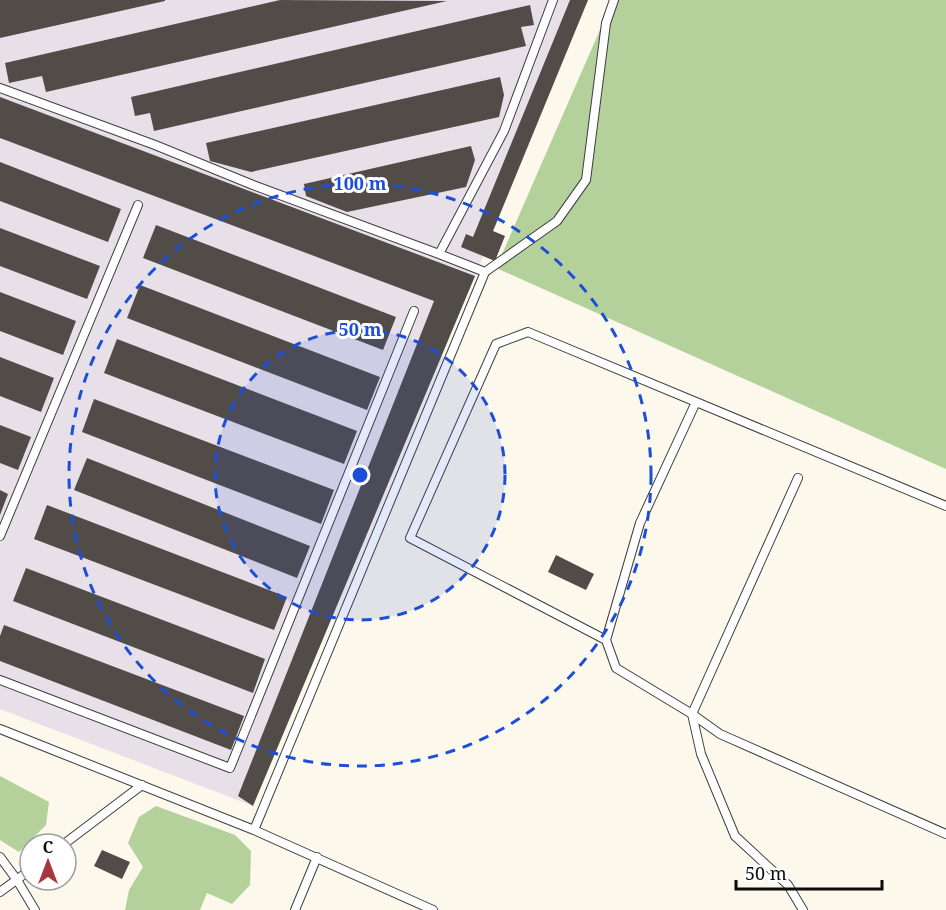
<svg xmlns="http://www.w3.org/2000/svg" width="946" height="910" font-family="'Noto Serif',serif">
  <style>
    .industrial { fill: #e7e0e9 }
    .forest { fill: #b4d09b }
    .building { fill: #524c49 }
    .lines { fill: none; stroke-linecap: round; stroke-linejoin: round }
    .lane-casing { stroke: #3e3e3e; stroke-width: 10 }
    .lane { stroke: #fff; stroke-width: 8 }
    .ring { fill: none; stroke: #1d4ed8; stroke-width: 3; stroke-dasharray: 10 8 }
    .centre { fill: #1d4ed8; stroke: #fff; stroke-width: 3 }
    .ring-label { font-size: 18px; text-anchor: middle; font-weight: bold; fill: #1d4ed8; stroke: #fff; stroke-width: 6; stroke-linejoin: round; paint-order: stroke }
  </style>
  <rect width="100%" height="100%" fill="#fcf8eb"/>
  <path class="industrial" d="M0,0H588L475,276L253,806L0,709Z"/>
  <path class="forest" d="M613,0H946V469L496,268Z
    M0,776L49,802L46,825L19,852L0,840Z
    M156,806L235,835L251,851L250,885L232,904L207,893L200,910H125L129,890L143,867L128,843L139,817Z"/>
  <path class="building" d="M0,0H165V1L0,38Z
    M280,0L447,1L46,92L42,76L9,83L5,63Z
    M570,0H588L493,231L505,236L495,261L461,247L466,234L473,237Z
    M530,5L534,25L521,27L526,46L154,131L150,113L135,116L131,97Z
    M500,77L504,95L499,117L251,172L210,161L206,143Z
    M0,97L475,276L253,806L238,796L434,301L0,138Z
    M471,146L475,160L466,187L347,212L306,196L304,184Z
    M0,162L121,209L108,242L0,201Z
    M156,225L396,317L383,350L143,258Z
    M0,228L100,266L87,299L0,266Z
    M140,285L380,377L367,410L127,318Z
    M0,292L76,321L63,355L0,331Z
    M117,339L357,431L344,464L104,373Z
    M0,357L54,378L41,412L0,396Z
    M94,399L334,490L321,524L82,432Z
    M0,425L31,437L18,470L0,463Z
    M87,458L310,546L297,578L74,490Z
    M0,490L8,494L0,515Z
    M47,505L287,597L274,630L34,539Z
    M556,555L594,574L586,590L548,572Z
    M26,568L265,659L253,693L13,601Z
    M4,625L244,716L231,750L0,661V636Z
    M102,850L130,862L122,879L94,866Z"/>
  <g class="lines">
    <g class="lane-casing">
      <path id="lane" d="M0,88L155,145L253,185L439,254L504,131L553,0
        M439,254L485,272
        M798,478L692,714L720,734L946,834
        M0,536L138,205
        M606,640L640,523L696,402
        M0,680L230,768L414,311
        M0,729L254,830L433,910
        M254,830L485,272L557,221L586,180L606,23L614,0
        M64,844L142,785
        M0,857L17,880L35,910
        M0,892L30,870
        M295,910L317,857
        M803,910L788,885L735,836L701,754L692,714L616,668L606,640L410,538L496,344L528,332L946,506"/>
    </g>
    <use href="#lane" class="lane"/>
  </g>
  <circle cx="360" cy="475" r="145" fill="#1d4ed8" fill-opacity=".12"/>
  <g class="ring">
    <circle cx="360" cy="475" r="145"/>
    <circle cx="360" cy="475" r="291"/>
  </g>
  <circle cx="360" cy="475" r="9" class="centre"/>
  <g class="ring-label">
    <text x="360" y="190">100 m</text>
    <text x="360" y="336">50 m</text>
  </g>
  <g transform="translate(48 862)"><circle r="28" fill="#ffffff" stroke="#9d9d9d" stroke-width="1.5"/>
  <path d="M0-4.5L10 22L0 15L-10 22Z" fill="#a7363e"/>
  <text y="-9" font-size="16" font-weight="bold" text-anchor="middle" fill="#0b0b0b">С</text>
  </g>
  <path d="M736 880v9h146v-9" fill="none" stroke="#0b0b0b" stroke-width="3"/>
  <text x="745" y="880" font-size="18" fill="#0b0b0b" stroke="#ffffff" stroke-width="4.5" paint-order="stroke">50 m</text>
</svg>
